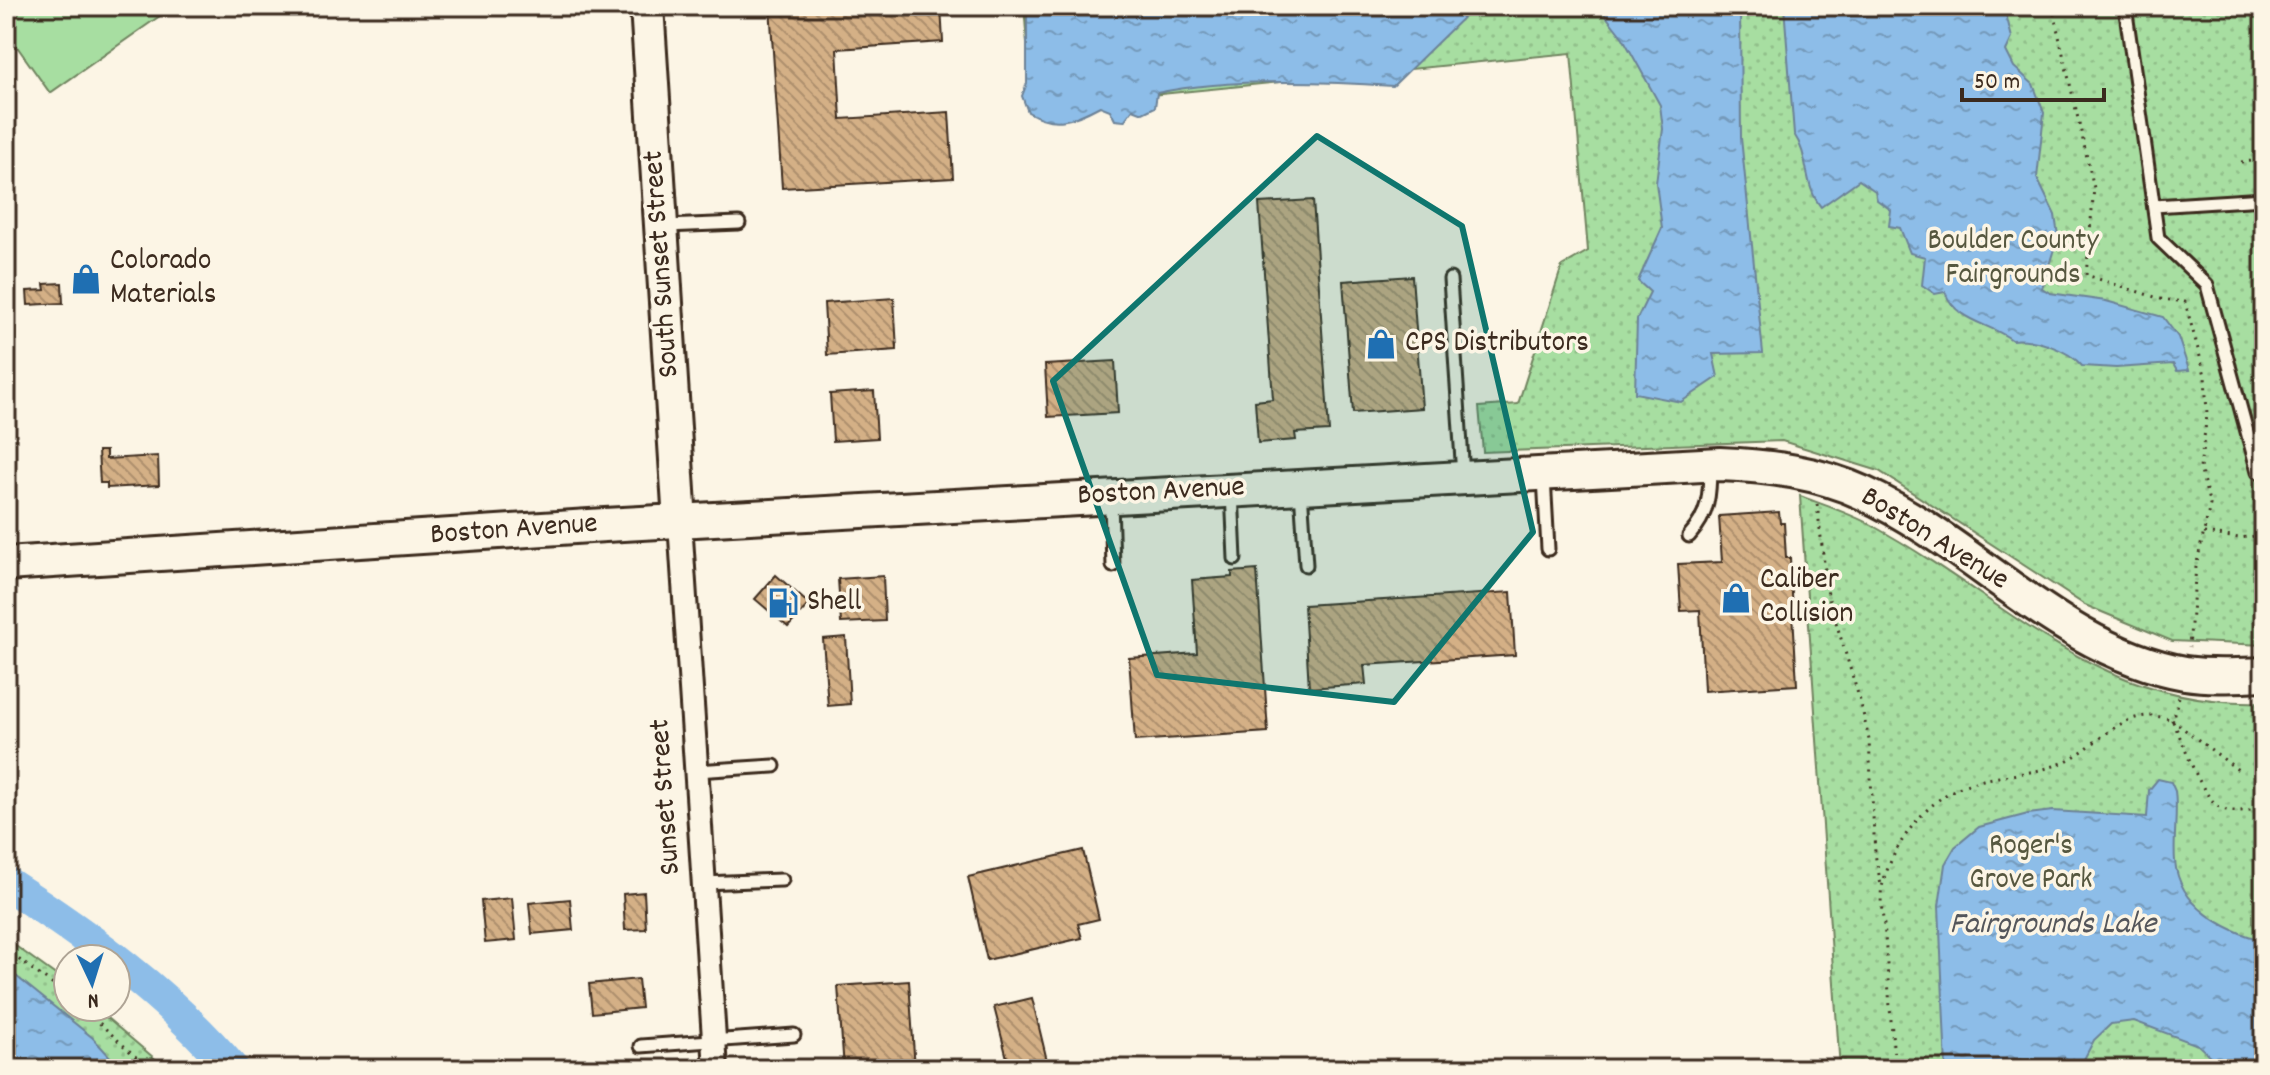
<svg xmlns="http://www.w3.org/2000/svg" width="2270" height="1075" font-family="Dekko,sans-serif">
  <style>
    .park { fill: url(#park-dots); stroke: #718460; stroke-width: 2 }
    .pitch { fill: #a7dea1; stroke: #718460; stroke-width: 2 }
    .water { fill: url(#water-ripples); stroke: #6c8297; stroke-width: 2 }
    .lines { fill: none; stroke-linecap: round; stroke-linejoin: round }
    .river { stroke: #8dbde8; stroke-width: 34 }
    .building { fill: url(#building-back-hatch); stroke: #3b2a1e; stroke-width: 2 }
    .lane-casing { stroke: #3b2a1e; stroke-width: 17 }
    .street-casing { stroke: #3b2a1e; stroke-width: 28 }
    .secondary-casing { stroke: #3b2a1e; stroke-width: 38 }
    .path { stroke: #3b2a1e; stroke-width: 3; stroke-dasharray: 2 6; stroke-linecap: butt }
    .lane { stroke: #fcf5e5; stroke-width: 11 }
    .street { stroke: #fcf5e5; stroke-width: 22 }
    .secondary { stroke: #fcf5e5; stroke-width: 32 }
    .marked { fill: #0f766e; fill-opacity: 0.2; stroke: #0f766e; stroke-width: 6; stroke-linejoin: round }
    .labels { text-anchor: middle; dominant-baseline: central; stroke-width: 7; stroke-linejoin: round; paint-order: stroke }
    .park-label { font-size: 30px; fill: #56573f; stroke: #fcf5e5 }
    .poi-label { font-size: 30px; fill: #3b2a1e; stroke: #fcf5e5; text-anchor: start }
    .street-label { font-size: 30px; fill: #3b2a1e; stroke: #fcf5e5 }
    .water-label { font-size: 32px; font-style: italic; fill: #54565b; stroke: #fcf5e5 }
  </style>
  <defs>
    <pattern id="park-dots" width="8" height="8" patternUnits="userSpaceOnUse" patternTransform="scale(2)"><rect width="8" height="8" fill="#a7dea1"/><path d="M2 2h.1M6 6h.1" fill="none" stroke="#91bf8a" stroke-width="1.8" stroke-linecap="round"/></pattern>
    <pattern id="water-ripples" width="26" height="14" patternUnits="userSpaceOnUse" patternTransform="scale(2)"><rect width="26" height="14" fill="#8dbde8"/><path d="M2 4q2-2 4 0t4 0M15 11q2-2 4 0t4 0" fill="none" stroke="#749abb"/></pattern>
    <pattern id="building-back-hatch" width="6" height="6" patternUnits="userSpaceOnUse" patternTransform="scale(2)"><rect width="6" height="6" fill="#d4b086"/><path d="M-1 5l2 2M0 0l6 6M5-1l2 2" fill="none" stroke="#ad8f6d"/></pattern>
  </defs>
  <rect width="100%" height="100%" fill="#fcf5e5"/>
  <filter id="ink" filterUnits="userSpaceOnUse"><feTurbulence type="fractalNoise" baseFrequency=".0125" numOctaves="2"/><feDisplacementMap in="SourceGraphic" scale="16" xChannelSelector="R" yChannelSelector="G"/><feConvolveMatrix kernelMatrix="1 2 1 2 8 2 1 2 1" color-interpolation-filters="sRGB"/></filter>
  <g filter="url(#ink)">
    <path class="park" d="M1024,6H2264V645L2172,641L2085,605L1879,471L1782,441L1483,452L1479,407L1518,404L1562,266L1588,251L1571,53L1032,107Z
      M1800,496C1824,505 1850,513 1873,526C2009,600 2095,708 2264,702V1069H1840Z
      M6,939L68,984V1007H94L167,1069H6Z"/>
    <path class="pitch" d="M6,6H159L164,13L50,93L6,31Z"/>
    <path class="water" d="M1027,6H1475L1393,86C1321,81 1228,78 1157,93L1155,107L1143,113L1133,109L1124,121L1115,120L1110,110L1100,106C1074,120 1055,128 1028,112L1022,96L1027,83Z
      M1598,6H1740L1741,138L1763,353L1713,354L1718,377L1681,402L1635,393L1637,319L1650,292L1638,281L1662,228L1656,183L1663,129L1660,105L1623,38Z
      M1784,6H2004L2012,38L2006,51L2014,67L2033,84L2044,113L2037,178L2055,215L2058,236L2042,288L2050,293L2106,301L2163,317L2178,337L2189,370L2177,371L2173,364L2116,368L2082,366C2069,350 2033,337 2012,340C1989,322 1957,323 1945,292L1935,294L1922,285L1925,257L1910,253L1900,228L1889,226L1891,210L1877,200L1875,191L1859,180L1821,207C1803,185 1810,157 1794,134Z
      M2158,779L2171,782L2175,791C2178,814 2173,838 2175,861C2179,907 2225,930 2264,941V1069H2235L2213,1059L2198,1045L2134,1021L2111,1024L2094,1040L2079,1069H1946L1939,906L1945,864L1955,847L1979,827L2028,814L2053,811L2147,817L2149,790Z
      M6,968L93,1038L121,1069H6Z"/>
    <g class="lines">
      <path class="river" d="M6,883C89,937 167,993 232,1069"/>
    </g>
    <path class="building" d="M770,6H941L943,42L837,49L841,119L949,112L953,178L782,188Z
      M1313,200L1329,431L1295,433L1296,440L1258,443L1255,401L1273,399L1259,203Z
      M1412,276L1422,408L1353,413L1343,281Z
      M62,283L63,303L28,305L27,291L45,290L44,284Z
      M894,298L897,350L827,355L824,303Z
      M1115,361L1118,413L1048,417L1045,365Z
      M874,391L877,438L833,441L830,394Z
      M98,451H106V459L158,456L159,485L107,488V483H100Z
      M1779,512L1780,523H1784L1786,558H1790L1797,685L1704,691L1700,610L1681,611L1678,564L1722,562L1719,516Z
      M1257,570L1268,732L1135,741L1129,658L1197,653L1192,580L1232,577V572Z
      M776,575L809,604L788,627L755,599Z
      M883,576L885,621L841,623L838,579Z
      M1511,592L1515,655L1364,665L1366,684L1309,688L1304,605Z
      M846,637L850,704L828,706L823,639Z
      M1083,850L1099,919L1078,924L1082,938L987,960L968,877Z
      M644,892L646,929L625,930L623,894Z
      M512,898L516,940L485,943L481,901Z
      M570,899L573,930L532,934L529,903Z
      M638,979L641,1008L592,1013L589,984Z
      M909,981L915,1069H844L838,986Z
      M1032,998L1049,1069H1033L1031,1061L1009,1066L994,1007Z"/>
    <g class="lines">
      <g class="lane-casing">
        <path id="lane" d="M2125,6L2158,238L2207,285L2258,472L2264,475
          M2154,206L2264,199
          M666,226L739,223
          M1450,279L1463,476
          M2249,440L2264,438
          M1544,477L1548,549
          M1301,490L1306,565
          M1232,491L1235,559
          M1111,501L1113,566
          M1689,536C1709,514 1710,495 1710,465
          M696,771L774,766
          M703,883L782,880
          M641,1046L794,1035"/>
      </g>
      <g class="street-casing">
        <path id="street" d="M680,522L716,1069"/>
      </g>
      <g class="secondary-casing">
        <path id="secondary" d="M647,6L680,522
          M6,564L605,525L1720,464C1769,466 1818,472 1863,493C1974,543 2060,651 2185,673C2211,677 2238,675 2264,674"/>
      </g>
      <path class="path" d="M2052,6L2094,188L2086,275L2161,299L2185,302L2205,375L2207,415L2200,468L2210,505L2196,567L2189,647
        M2241,162L2264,160
        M1817,504L1828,596L1861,704L1869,740L1875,854L1881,885
        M2204,533L2239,538L2264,535
        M2179,697L2172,720L2238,770
        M6,950L68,996
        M82,1007L149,1069
        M1895,1069C1891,1024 1888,980 1885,935C1884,921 1879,901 1882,887C1891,848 1922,805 1958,788C1992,773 2031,777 2064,762C2102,744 2124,703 2172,720C2184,741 2202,805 2226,810C2238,813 2252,809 2264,809"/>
      <use href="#lane" class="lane"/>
      <use href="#street" class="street"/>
      <use href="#secondary" class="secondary"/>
    </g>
  </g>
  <path class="marked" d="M1317,136L1462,226L1533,532L1394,702L1157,675L1053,381Z"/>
  <defs>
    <g id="shop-bare" transform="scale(2.4)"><path d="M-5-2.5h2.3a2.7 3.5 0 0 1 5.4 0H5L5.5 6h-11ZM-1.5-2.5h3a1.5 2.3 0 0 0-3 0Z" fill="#1f6fb2" stroke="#fcf5e5" stroke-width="2.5" paint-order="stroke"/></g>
    <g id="fuel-bare" transform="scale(2.4)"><path d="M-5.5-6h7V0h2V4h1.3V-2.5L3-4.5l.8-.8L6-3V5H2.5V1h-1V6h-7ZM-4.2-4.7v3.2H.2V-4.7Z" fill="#1f6fb2" stroke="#fcf5e5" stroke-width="2.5" paint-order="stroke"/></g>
  </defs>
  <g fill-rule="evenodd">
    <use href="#shop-bare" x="86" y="279"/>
    <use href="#shop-bare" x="1381" y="344"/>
    <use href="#shop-bare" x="1736" y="598"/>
    <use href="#fuel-bare" x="783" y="603"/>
  </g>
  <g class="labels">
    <g class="park-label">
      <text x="2013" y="242">Boulder County<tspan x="2013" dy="34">Fairgrounds</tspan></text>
      <text x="2031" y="847">Roger's<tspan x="2031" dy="34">Grove Park</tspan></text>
    </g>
    <g class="poi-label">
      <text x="110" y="262">Colorado<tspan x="110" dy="34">Materials</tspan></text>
      <text x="1405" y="344">CPS Distributors</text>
      <text x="1760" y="581">Caliber<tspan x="1760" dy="34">Collision</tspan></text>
      <text x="807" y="603">Shell</text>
    </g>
    <g class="street-label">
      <text transform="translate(663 264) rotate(-94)">South Sunset Street</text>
      <text transform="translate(1161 493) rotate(-3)">Boston Avenue</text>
      <text transform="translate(514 531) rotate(-4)">Boston Avenue</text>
      <text transform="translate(1934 540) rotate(32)">Boston Avenue</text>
      <text transform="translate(667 797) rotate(-94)">Sunset Street</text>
    </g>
    <g class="water-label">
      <text x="2053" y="926">Fairgrounds Lake</text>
    </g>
  </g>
  <rect width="2270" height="1075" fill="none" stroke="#fcf5e5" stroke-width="32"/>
  <rect x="16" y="16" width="2238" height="1043" fill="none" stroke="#3b2a1e" stroke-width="3" filter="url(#ink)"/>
  <g transform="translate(92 983) rotate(176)"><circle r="38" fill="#fcf5e5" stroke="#afa495" stroke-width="2"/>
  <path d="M0-6L14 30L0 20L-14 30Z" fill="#1f6fb2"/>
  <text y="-12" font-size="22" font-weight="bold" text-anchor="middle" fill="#3b2a1e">N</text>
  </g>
  <path d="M1962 88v12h142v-12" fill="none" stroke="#3b2a1e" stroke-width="4"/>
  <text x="1974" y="88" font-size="24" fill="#3b2a1e" stroke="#fcf5e5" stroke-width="6" paint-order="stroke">50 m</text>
</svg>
